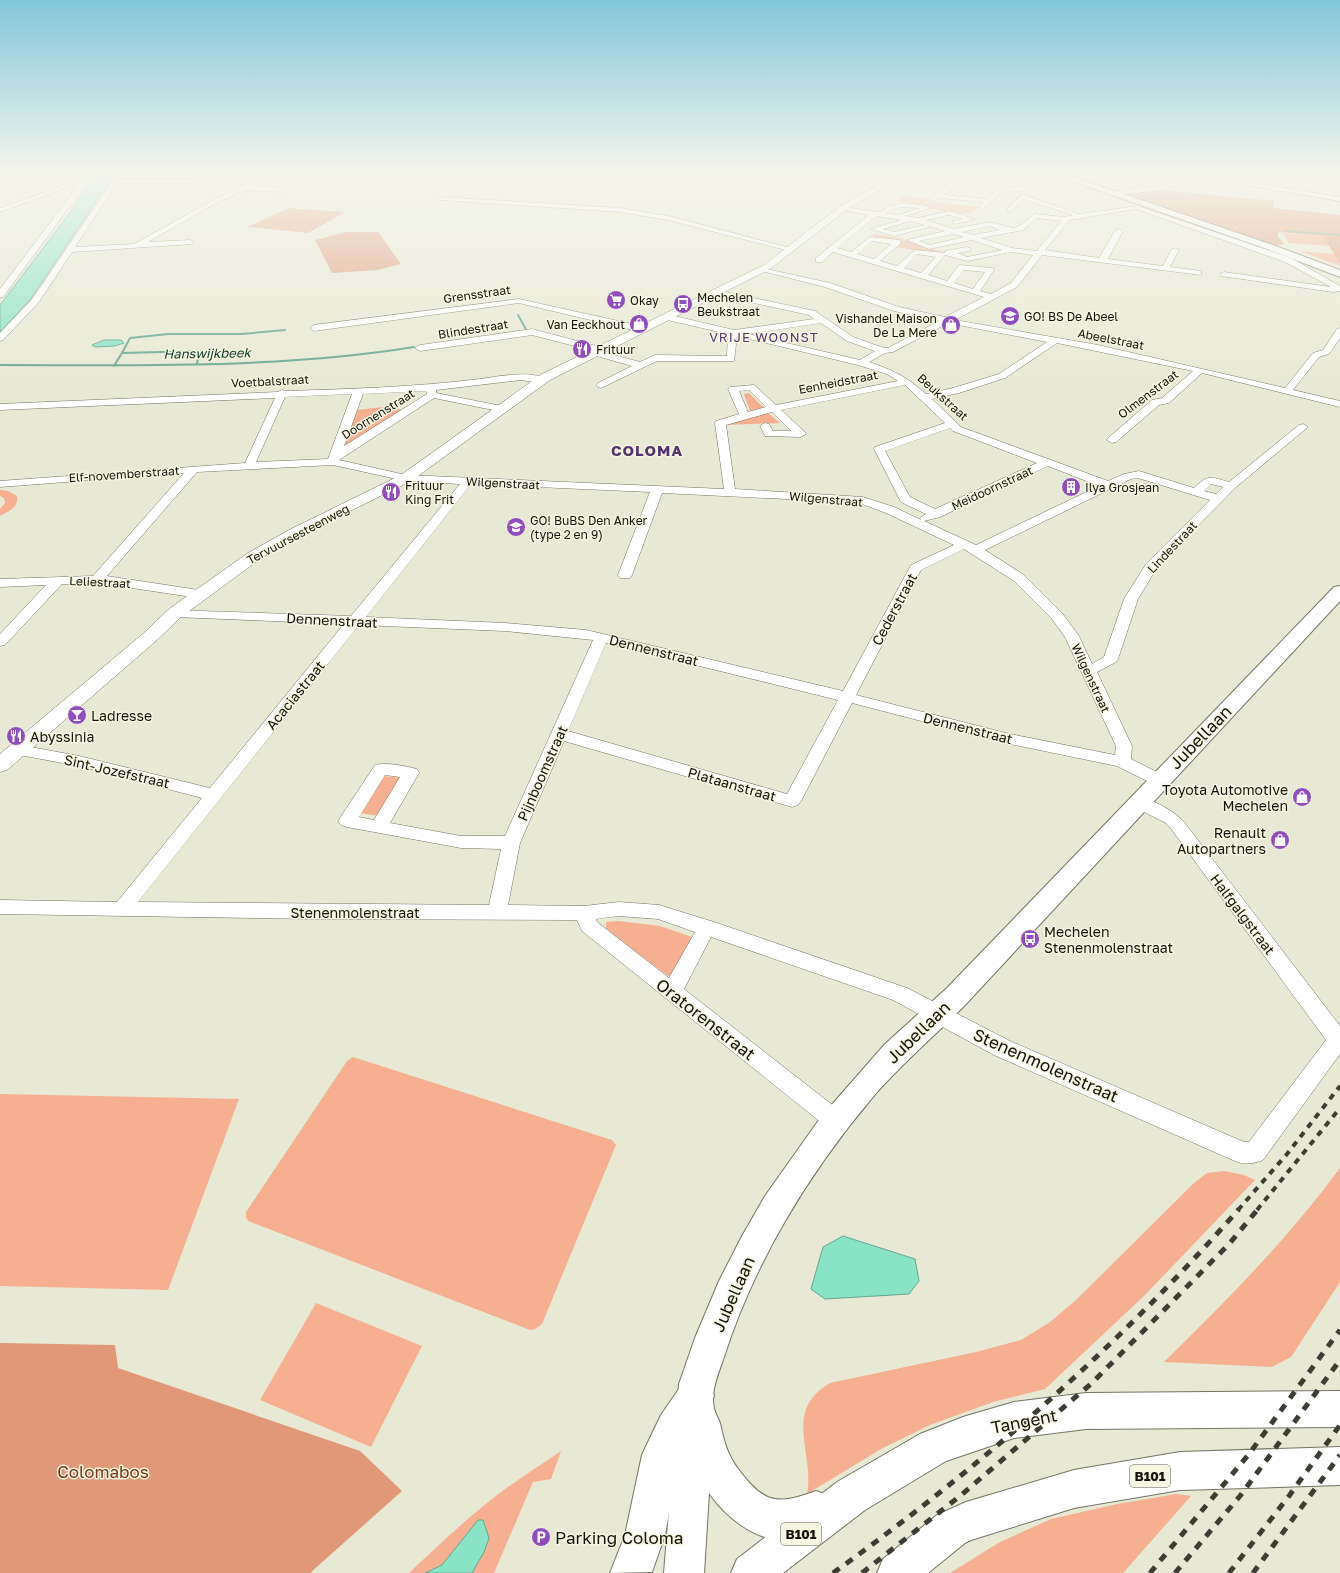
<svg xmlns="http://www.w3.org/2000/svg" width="1340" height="1573" font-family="'Golos Text',sans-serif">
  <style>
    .green { fill: #f6af90 }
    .forest { fill: #e09879 }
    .water { fill: #89e4c6; stroke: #65a58e }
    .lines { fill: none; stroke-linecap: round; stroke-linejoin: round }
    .stream-far1 { stroke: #65a58e; stroke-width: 1.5 }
    .stream { stroke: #65a58e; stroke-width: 2 }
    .minor-casing { stroke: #747462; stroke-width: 1 }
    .tertiary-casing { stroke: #747462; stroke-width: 1 }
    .secondary-casing { stroke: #747462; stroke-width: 2 }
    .trunk-casing { stroke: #747462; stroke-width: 2 }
    .minor { fill: #fff; fill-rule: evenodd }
    .tertiary { fill: #fff; fill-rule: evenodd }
    .secondary { fill: #fff; fill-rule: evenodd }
    .trunk { fill: #fff; fill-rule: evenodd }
    .rail-far1 { stroke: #3d3d33; stroke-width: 4; stroke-dasharray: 6 6; stroke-linecap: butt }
    .rail { stroke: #3d3d33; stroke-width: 5; stroke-dasharray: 8 8; stroke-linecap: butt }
    .labels { text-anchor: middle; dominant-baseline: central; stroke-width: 3; stroke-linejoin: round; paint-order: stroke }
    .far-street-label { font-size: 12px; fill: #12120b; stroke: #f6f6e1 }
    .far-poi-label { font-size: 12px; fill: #12120b; stroke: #f6f6e1; text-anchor: start }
    .far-neighbourhood-label { font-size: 13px; letter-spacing: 1px; fill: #56356f; stroke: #f6f6e1 }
    .far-water-label { font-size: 13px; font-style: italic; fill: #093428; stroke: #f6f6e1 }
    .shield { fill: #f6f6e1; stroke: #56564b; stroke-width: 1 }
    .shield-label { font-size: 13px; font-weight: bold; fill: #12120b }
    .street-label { font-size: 14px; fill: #12120b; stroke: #f6f6e1 }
    .poi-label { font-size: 14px; fill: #12120b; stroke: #f6f6e1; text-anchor: start }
    .far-district-label { font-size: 15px; font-weight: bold; letter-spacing: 1px; fill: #56356f; stroke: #f6f6e1 }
    .near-street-label { font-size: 17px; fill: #12120b; stroke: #f6f6e1 }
    .near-park-label { font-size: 17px; fill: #783616; stroke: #f6f6e1 }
    .near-poi-label { font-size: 17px; fill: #12120b; stroke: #f6f6e1; text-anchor: start }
  </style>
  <rect width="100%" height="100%" fill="#e8e9d4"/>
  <path class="green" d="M905,196L931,200L919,205L898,201Z
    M931,202L979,207C964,221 938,209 921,205Z
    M1283,233L1323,236L1329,246L1289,243Z
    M875,234L904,239L902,241L908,240L948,254L913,251L914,250L894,247L901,241L871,236Z
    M1299,251L1334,254L1340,265H1339Z
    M749,393L764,408L750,411L744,394Z
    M384,407L405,410L350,444H345L356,410Z
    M768,413L780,423L724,425Z
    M0,490L8,491L17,496C19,507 9,511 0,516V509L5,503L4,498L0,496Z
    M383,776L403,778L380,816L359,813Z
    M619,921L660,926L695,938L672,979L606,929V922Z
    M353,1057L612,1140L616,1145L542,1324L535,1329L530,1330L248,1221L246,1217V1212L347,1061Z
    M0,1094L239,1099L168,1290L0,1286Z
    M1340,1168V1282L1291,1357L1272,1367L1164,1362C1226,1301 1288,1239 1340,1168Z
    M1224,1171L1244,1175L1255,1180L1145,1295L1045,1389L993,1402L930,1425L881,1449L807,1494C815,1453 782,1411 830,1383L976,1352L1021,1340L1050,1322L1076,1300L1194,1183L1207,1173Z
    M316,1303L422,1346L371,1447L260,1400Z
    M561,1451L551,1479L533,1482L494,1573H409C439,1545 468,1517 501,1492C520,1478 541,1465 561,1451Z
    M1176,1494L1191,1496L1123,1573H950L1000,1542L1051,1519L1117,1504Z"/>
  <path class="forest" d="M1160,190L1274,201V208L1340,215V264L1323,236L1278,232V237L1284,244L1277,245L1123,194Z
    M289,208L345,212L308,233L248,227Z
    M346,232H378L401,264L378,270L332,273L315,240Z
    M0,1343L115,1345L118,1368L360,1451L402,1491L310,1573H0Z"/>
  <path class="water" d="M99,171H116L30,300L0,332V305L69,214Z
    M104,340H121L124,343L115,346L95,347L92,345Z
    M843,1236L915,1259L919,1281L909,1294L825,1299L811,1289L823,1247Z
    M478,1520H483L489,1538L484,1552L472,1573H425L442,1565Z"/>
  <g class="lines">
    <path class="stream-far1" d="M1285,231L1340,235"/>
    <path class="stream" d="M518,315L527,331
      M122,353L130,338L168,334H241L285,330
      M0,365C138,365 278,369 414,347
      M114,366L122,353L200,351L197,363"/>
    <g class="minor-casing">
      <path id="minor" d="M90,171H96L3,297H0V289L80,183L0,212V208L85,178Z
        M119,171H125L120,179H189L209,176L257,179L273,171H282L252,186L284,188L287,190L284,192L245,190L214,204L148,242L190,240L194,242L193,244L72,252L39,302L3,340L0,341V333L33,298ZM209,180L250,182L210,202L134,244L75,247L117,183H189Z
        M818,171H825L814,182H810V180Z
        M914,171L956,179L977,174L972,171H999L990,174L1029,189L1026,191L1001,192L983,209L980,207L984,202L938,198L932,202L930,201V199L951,182L904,172ZM984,176L1016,187L997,189L987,199L943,195L958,182Z
        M1090,171H1100L1146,188L1173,183L1176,185L1155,191L1111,195L1109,194V192L1139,189Z
        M1162,171H1179L1340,197V201Z
        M1022,194L1079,214L1138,206L1291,258L1340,286V291L1333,292L1221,276L1220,274L1224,272L1331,287L1285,262L1136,209L1070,220L1045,250L1099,258L1115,231L1119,229L1123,231L1108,259L1163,266L1171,250L1175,248L1179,250L1170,267L1201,271V275L1042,255L1017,287L955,320L1098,345L1285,388L1313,353L1323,350L1337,329L1340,328V338L1329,354L1319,357L1293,390L1340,401V407L1202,373L1169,403L1159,405L1116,442L1112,443L1107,440L1108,438L1152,400L1162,398L1193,371L1057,343L1005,378L959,393L932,399L961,427L1108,481L1124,474L1139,471L1194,488C1209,474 1210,477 1229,482L1299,425L1303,424L1308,427L1235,488L1158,566L1138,599L1118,659L1116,662L1097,672L1132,746L1131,759L1165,776L1167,780L1165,784L1159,786L1153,784L1117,766L1010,744L852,703L801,801L798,805L792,807L564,741L520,843L508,905L584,906L619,902L659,905L714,922L907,988L1010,1041L1244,1142H1249L1326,1040L1172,830L1166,823L1132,806L1129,802L1132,798C1145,794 1175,811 1184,822L1340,1026V1054L1263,1160C1253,1164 1245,1165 1235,1161L994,1055L893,1000L711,937L684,989L844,1114L847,1121L844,1128L836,1131L828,1128L582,931L577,920L315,919L0,914V900L117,902L202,798L79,766L14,754L12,750L14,746L20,745L79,756L210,788L344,624L175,617L170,616L168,613L170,610L351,616L460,484L406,481L333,465L197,472L107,576L199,590L204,591L206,594L204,597L199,598L105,584H62L5,645L0,646V634L46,585L0,587V579L93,576L184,473L0,487V481L245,463L275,398L0,410V404L278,392L282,390L286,391C351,389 415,387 480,379C494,377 535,369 545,380L540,383L521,380L436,390V393L507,407L508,409L507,411L503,412L434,398L339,460L406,475L724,489L715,423L716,421L739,414L728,389L730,387L754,385L776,405L898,381L887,374L858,365L737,336L734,361H657L601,388L598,387L596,385L598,383L632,366L593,355L591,353L594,351L532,335L420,351L415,348L420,345L532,329L604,348L606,350L603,352L640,362L655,355L727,356L728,334L663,319L662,317L666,314L734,330L814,319L809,315L713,294L712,292L716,290L815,311L853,337L884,348H888L939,321L894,311L825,287L758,270L762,268L830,283L899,307L945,317L984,297L833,252L822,262H816V258L869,215L839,209L842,207L879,212L890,206L904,203L922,205L931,208L905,216L918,218L949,211L975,219L955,224L953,223V221L963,219L949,215L926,220L954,229L990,222L1013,228L1021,225L1035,214L1064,217L1073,215L1023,199L1012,211H1008V209ZM899,207L920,208L898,215L886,213ZM876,216L901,220L871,229L894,236L929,227L925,225L894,232L883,229L911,221L945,231L907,240L929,249L972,240L1002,250L967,257L957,253L970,251L971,249L967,247L945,251V253L915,250L897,266L880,261L900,244V240L870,237L851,252L837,248ZM1037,218L1061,221L1037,251L1012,248L981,238L1023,230ZM990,226L1000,230L973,235L962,232ZM953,234L964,237L930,245L919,241ZM872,241L891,244L874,259L857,254ZM1011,252L1033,255L1011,283L991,294L980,291L994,270L993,268L959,265L947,281L928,275L945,255L967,261ZM917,254L936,257L921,273L904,268ZM964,270L985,272L973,289L954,283ZM821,323L847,341L875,351L860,360L748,334ZM948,323L1047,342L999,374L953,388L926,394C907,377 893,370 869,362L885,353L893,352ZM905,385L945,423L875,447L874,449L901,502L926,514L920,518L921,520L894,507L863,497L735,489L726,425L772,412L791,431H773L769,424L765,423L760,426L765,436L801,437L806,434L805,432L781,410ZM749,390L766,407L748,412L739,391ZM426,391L427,394L344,446L363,394ZM352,394L328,459L256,462L285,397ZM950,428L953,431L1037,463L935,509L910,497L885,451ZM1048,466L1099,486L976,545L924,521L940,517ZM1138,478L1210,500L1146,564L1124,599L1104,657L1092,664L1079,636L1062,613L1024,575L985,550L1131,479ZM471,484L650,492L618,575L620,578H630L632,575L662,493L807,500L862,504L886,513L954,545L911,565L843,691L586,630L505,623L366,617ZM1211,484L1223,487L1216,494L1204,491ZM964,549L1014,581L1052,619L1065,637L1116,746L1115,755L1010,734L856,695L921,570ZM359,625L505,631L593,640L505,836H461L390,823L419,773L417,769C405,766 387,762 375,765L338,821L341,825L347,827L461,848L501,849L489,905L138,902ZM606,643L838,700L787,794L568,731ZM385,775L400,777L374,820L359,817ZM619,916L658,919L695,932L669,978L597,922L596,919Z
        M442,197L620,208L668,216L794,249L790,251L668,220L620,212L440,200V198Z
        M519,299L641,326L645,329L641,332L519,303L314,331L310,328L314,325Z"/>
    </g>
    <g class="tertiary-casing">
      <path id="tertiary" d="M902,171H911L845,211L770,269L550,380L411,481L299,536L260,559L181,617L157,640L7,770L0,772V754L145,632L169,609L248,553L289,530L401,475L542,374L764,265L839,207Z"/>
    </g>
    <g class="secondary-casing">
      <path id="secondary" d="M1043,171H1056L1273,245L1340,270V277L1267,249Z
        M1340,586V601L966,1004C935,1036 901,1064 872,1098C808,1174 754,1263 724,1357C719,1372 710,1392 714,1408C715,1413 718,1418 720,1423C724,1441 727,1455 739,1470C764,1504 778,1505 816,1491L830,1496L835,1510L830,1524C816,1530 801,1537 786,1539C756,1543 724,1515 709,1493L704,1573H664L679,1384L695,1338L719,1281L741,1238L765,1196L821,1117L885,1044L947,988L1334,587Z"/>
    </g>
    <g class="trunk-casing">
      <path id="trunk" d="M696,1378L709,1383L714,1396L709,1409L687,1441L679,1458L665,1535L652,1572L610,1573L625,1535L642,1455L648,1442L661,1415L683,1383Z
        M1340,1391V1427L1086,1429L1014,1438L946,1461L865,1510L783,1573H731L737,1559L837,1482L920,1434L963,1417L1014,1402L1086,1393Z
        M1340,1447V1485L1180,1490L1074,1508L971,1540L965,1543L928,1573H877L883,1559L937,1515L966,1502L1074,1470L1180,1452Z"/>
    </g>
    <use href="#minor" class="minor"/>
    <use href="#tertiary" class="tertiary"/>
    <use href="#secondary" class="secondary"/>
    <use href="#trunk" class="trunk"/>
    <path class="rail-far1" d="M1238,1210L1287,1154L1340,1086
      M1257,1210L1340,1108"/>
    <path class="rail" d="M833,1573C981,1467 1119,1346 1239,1209
      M862,1573L960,1496L1092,1383L1230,1243L1258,1209
      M1150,1573L1249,1454L1340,1330
      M1175,1573L1240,1496L1340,1360
      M1229,1573L1289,1496L1340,1425
      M1253,1573L1340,1455"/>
  </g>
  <linearGradient id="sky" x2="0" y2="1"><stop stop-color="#82c7da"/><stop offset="0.44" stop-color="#f5f5ec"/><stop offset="1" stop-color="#f5f5ec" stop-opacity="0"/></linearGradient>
  <rect width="1340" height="392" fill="url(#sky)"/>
  <defs>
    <g id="supermarket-disc" transform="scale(1)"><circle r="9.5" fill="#914cc0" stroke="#f6f6e1"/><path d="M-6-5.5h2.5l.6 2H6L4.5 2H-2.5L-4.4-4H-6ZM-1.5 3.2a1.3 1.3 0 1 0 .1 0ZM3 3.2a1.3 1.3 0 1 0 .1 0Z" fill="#fff"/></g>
    <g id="bus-disc" transform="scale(1)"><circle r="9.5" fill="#914cc0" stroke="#f6f6e1"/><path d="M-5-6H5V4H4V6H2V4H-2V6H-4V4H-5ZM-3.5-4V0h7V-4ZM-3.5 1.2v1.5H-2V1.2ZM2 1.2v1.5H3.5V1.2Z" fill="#fff"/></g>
    <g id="school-disc" transform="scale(1)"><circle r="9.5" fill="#914cc0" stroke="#f6f6e1"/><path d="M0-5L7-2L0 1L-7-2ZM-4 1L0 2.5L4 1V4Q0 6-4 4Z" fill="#fff"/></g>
    <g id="shop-disc" transform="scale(1)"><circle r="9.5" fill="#914cc0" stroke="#f6f6e1"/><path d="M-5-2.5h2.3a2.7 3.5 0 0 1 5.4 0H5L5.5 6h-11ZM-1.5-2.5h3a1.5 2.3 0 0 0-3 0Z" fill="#fff"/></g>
    <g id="restaurant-disc" transform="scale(1)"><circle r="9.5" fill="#914cc0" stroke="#f6f6e1"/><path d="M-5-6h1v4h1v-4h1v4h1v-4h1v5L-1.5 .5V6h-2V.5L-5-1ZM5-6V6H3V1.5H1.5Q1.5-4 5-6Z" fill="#fff"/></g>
    <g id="building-disc" transform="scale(1)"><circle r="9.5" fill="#914cc0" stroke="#f6f6e1"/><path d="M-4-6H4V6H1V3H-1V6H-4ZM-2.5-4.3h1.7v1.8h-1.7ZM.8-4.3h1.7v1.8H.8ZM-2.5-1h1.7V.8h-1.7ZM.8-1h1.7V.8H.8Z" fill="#fff"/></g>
    <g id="bar-disc" transform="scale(1)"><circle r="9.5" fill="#914cc0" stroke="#f6f6e1"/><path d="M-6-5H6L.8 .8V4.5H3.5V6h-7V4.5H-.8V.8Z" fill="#fff"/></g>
    <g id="parking-disc" transform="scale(1)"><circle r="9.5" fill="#914cc0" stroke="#f6f6e1"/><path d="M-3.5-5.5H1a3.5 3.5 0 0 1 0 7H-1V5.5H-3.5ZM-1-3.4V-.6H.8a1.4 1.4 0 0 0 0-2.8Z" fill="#fff"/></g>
  </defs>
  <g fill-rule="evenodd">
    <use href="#supermarket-disc" x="616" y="300"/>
    <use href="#bus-disc" x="683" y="304"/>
    <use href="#school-disc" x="1010" y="316"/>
    <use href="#shop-disc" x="639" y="324"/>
    <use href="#shop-disc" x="951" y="325"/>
    <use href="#restaurant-disc" x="582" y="349"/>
    <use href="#building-disc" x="1071" y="487"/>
    <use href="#restaurant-disc" x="391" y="492"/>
    <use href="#school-disc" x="516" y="527"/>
    <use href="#bar-disc" x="77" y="715"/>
    <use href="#restaurant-disc" x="16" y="736"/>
    <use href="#shop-disc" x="1302" y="797"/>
    <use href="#shop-disc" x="1280" y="840"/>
    <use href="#bus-disc" x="1030" y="939"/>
    <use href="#parking-disc" x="541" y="1537"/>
  </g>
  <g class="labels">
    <g class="far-street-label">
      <text transform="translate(477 294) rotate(-8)">Grensstraat</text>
      <text transform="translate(473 329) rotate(-9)">Blindestraat</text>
      <text transform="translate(1111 339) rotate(11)">Abeelstraat</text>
      <text transform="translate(270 381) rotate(-3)">Voetbalstraat</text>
      <text transform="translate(838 382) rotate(-11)">Eenheidstraat</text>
      <text transform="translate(1148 394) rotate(-37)">Olmenstraat</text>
      <text transform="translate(943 397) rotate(42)">Beukstraat</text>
      <text transform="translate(378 414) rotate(-32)">Doornenstraat</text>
      <text transform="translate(124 474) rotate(-4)">Elf-novemberstraat</text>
      <text transform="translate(503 483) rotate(3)">Wilgenstraat</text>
      <text transform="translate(992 488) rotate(-25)">Meidoornstraat</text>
      <text transform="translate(826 499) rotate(5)">Wilgenstraat</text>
      <text transform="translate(298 534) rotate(-28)">Tervuursesteenweg</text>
      <text transform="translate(1172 547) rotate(-47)">Lindestraat</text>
      <text transform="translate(100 582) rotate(3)">Leliestraat</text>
      <text transform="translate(1091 678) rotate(65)">Wilgenstraat</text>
    </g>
    <g class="far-poi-label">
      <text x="697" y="297">Mechelen<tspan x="697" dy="14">Beukstraat</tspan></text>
      <text x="630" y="300">Okay</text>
      <text x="1024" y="316">GO! BS De Abeel</text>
      <text x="937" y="318" text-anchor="end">Vishandel Maison<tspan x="937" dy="14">De La Mere</tspan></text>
      <text x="625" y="324" text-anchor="end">Van Eeckhout</text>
      <text x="596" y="349">Frituur</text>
      <text x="405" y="485">Frituur<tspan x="405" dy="14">King Frit</tspan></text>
      <text x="1085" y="487">Ilya Grosjean</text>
      <text x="530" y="520">GO! BuBS Den Anker<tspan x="530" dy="14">(type 2 en 9)</tspan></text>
    </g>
    <g class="far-neighbourhood-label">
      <text x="764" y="337">VRIJE WOONST</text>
    </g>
    <g class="far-water-label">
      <text transform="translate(207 353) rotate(-1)">Hanswijkbeek</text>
    </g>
    <g class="shield">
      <rect x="1130" y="1465" width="40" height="22" rx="3"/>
      <rect x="781" y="1523" width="40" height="22" rx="3"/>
    </g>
    <g class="shield-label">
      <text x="1150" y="1476">B101</text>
      <text x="801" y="1534">B101</text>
    </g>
    <g class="street-label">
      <text transform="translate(894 609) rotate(-62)">Cederstraat</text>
      <text transform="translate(332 620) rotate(3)">Dennenstraat</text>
      <text transform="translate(654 650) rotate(14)">Dennenstraat</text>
      <text transform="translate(295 695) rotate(-51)">Acaciastraat</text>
      <text transform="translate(968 728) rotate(14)">Dennenstraat</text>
      <text transform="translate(117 771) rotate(13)">Sint-Jozefstraat</text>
      <text transform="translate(542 773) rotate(-66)">Pijnboomstraat</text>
      <text transform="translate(732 784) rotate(16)">Plataanstraat</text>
      <text x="355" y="912">Stenenmolenstraat</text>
      <text transform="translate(1243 914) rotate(53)">Halfgalgstraat</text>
    </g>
    <g class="poi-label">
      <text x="91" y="715">Ladresse</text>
      <text x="30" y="736">Abyssinia</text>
      <text x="1288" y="789" text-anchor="end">Toyota Automotive<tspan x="1288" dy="16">Mechelen</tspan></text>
      <text x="1266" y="832" text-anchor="end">Renault<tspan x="1266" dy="16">Autopartners</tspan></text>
      <text x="1044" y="931">Mechelen<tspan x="1044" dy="16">Stenenmolenstraat</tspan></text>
    </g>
    <g class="far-district-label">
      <text x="647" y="450">COLOMA</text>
    </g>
    <g class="near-street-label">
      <text transform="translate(1200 737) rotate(-46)">Jubellaan</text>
      <text transform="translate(706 1019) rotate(38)">Oratorenstraat</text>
      <text transform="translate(918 1032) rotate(-44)">Jubellaan</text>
      <text transform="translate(1046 1065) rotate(24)">Stenenmolenstraat</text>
      <text transform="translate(733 1294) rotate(-66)">Jubellaan</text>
      <text transform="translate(1024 1421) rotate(-11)">Tangent</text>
    </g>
    <g class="near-park-label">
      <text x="103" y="1471">Colomabos</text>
    </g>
    <g class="near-poi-label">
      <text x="555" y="1537">Parking Coloma</text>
    </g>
  </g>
</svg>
